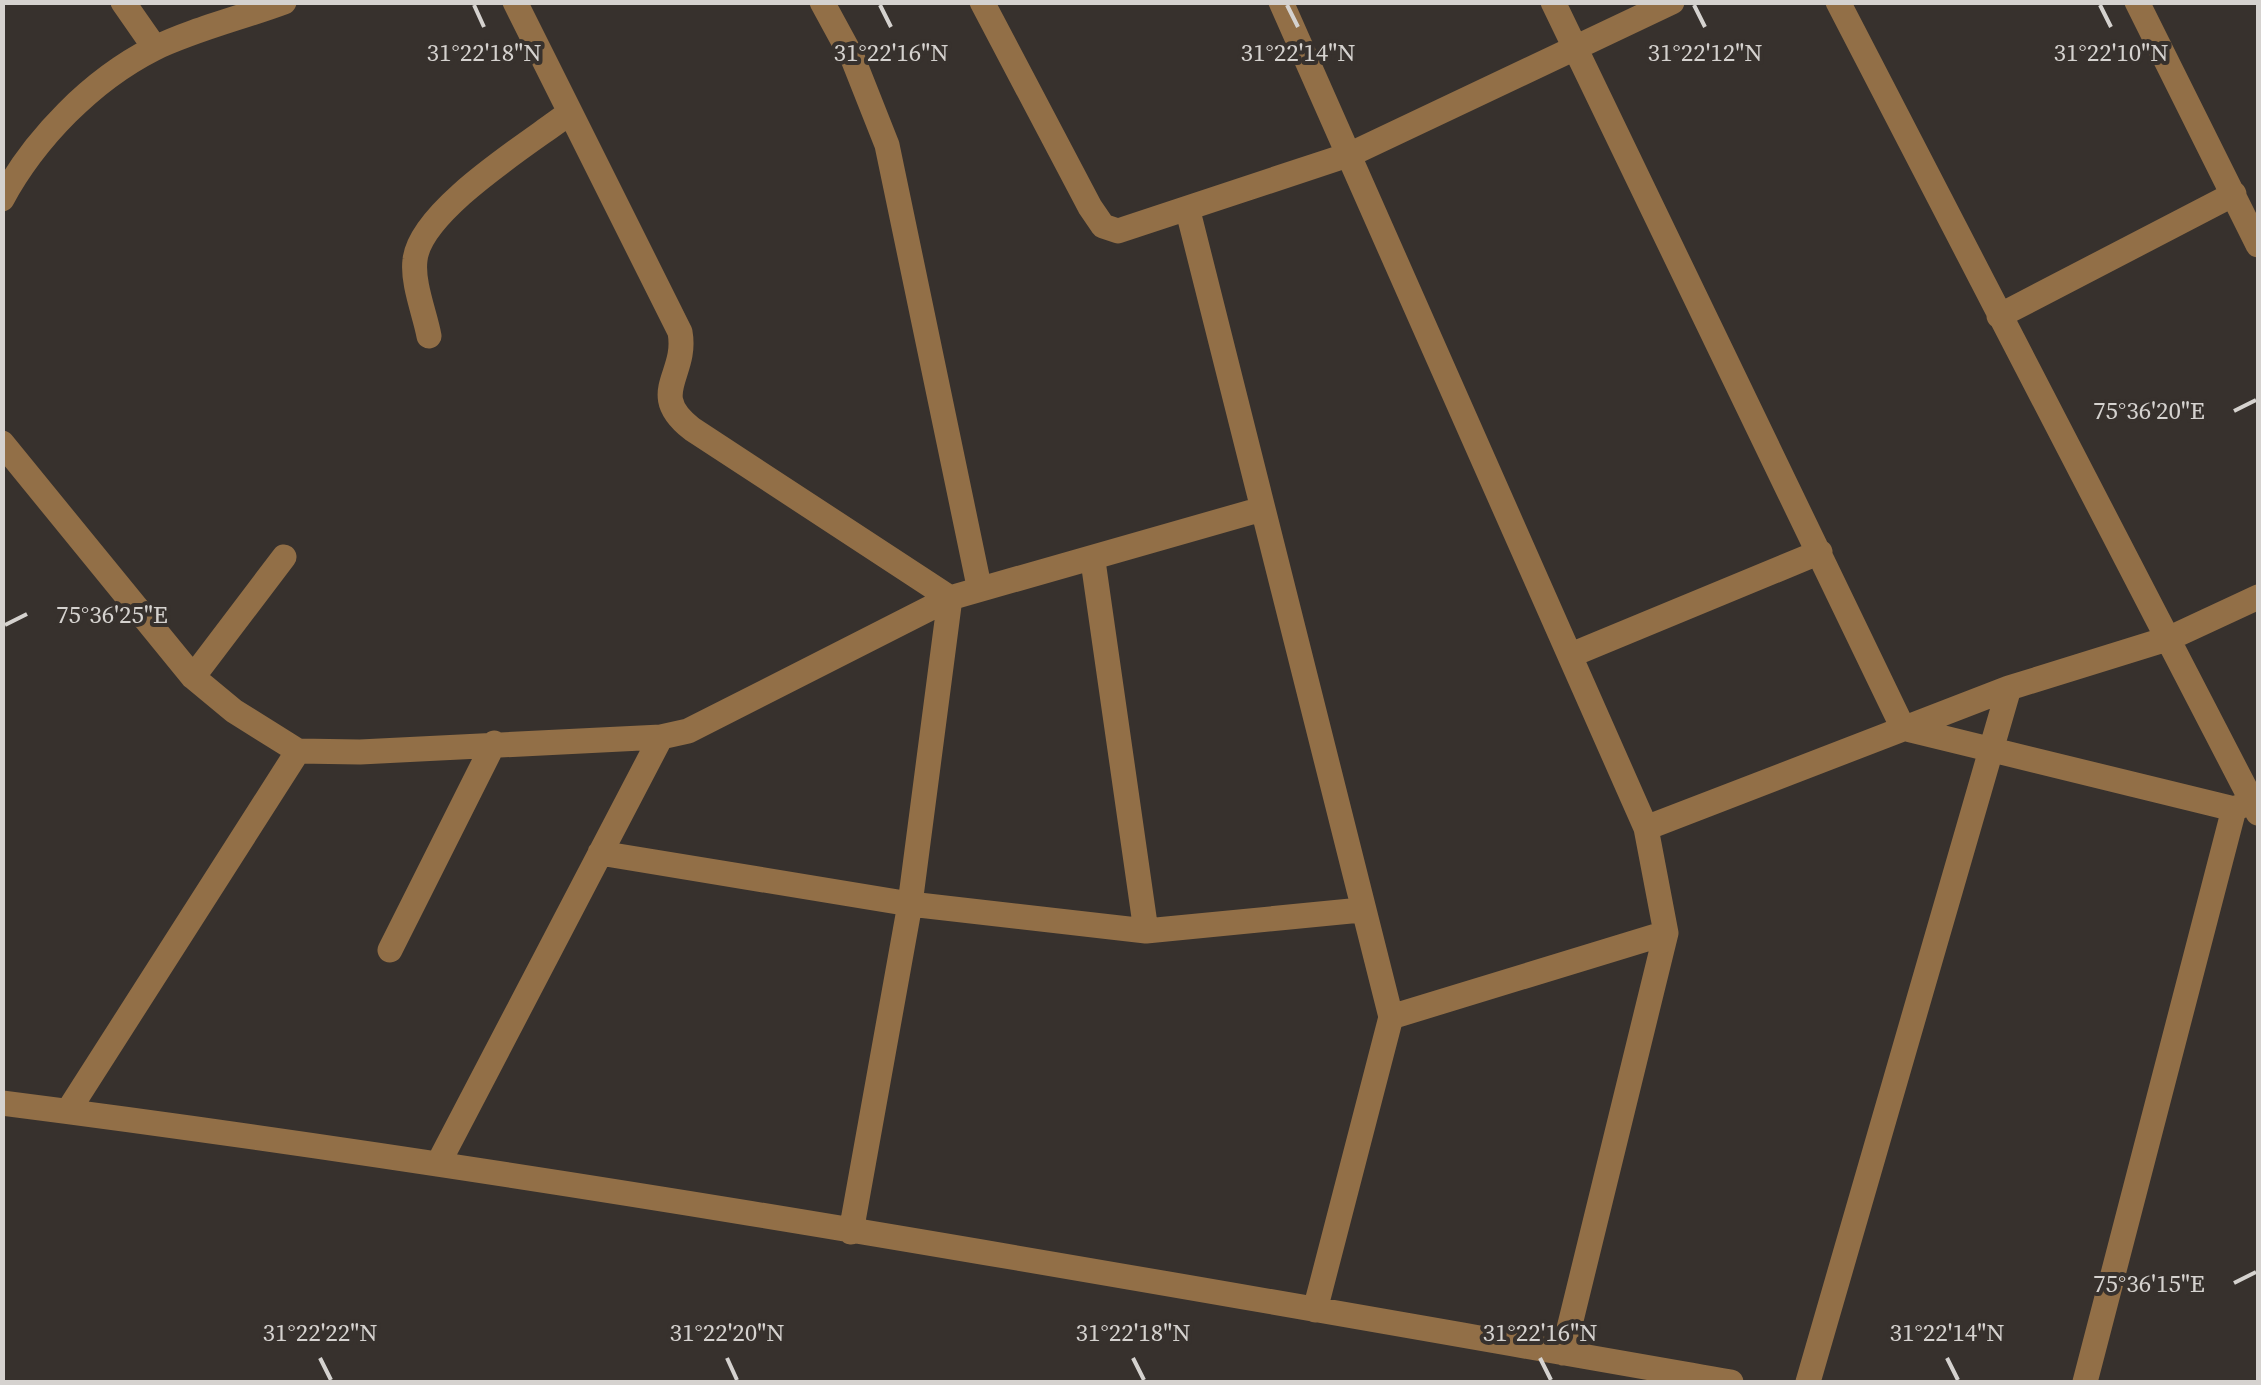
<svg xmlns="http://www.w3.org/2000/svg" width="2261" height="1385" font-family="'Source Serif 4',serif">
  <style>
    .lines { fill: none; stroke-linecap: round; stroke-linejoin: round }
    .minor { stroke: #926f47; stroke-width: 25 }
    .ticks { fill: none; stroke: #d5d2cf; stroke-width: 4 }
    .ticks-label { font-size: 25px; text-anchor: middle; fill: #d5d2cf; stroke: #37312d; stroke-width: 8; stroke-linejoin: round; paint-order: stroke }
  </style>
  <rect width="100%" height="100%" fill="#37312d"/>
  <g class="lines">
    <path class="minor" d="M123,2L155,48
      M515,2L680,332C688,376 646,393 692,429L950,598L910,904L851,1232
      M822,2L853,59L887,145L979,586
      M982,2L1090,207L1103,226L1118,231L1351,154L1672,2
      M1281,2L1646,828L1666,933L1563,1353
      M1553,2L1903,728L2234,809
      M1838,2L2258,813
      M2137,2L2258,245
      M2,199C35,138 92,80 153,49C194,29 241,18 284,2
      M1188,211L1391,1017L1315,1310
      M1999,316L2234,194
      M429,336C425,314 412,283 415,260C420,210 530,143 569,113
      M2,443L193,677L234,711L298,751
      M1093,561L1146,931
      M1571,655L1820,552
      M193,677L284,557
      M1646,828L2009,688L2170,638L2258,597
      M600,853L910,904L1146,931L1361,910
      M390,950L494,743
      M1391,1017L1666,933
      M2,1103C581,1177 1156,1282 1731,1382
      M68,1111L298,751L360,752L661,737L688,731L950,598L1262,509
      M438,1164L661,737
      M1808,1382L2009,688
      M2085,1382L2234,809L2246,804"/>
  </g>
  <path class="ticks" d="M474,5L484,27M880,5L891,27M1287,5L1298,27M1694,5L1705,27M2100,5L2111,27M2234,411L2256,400M5,625L27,614M2234,1283L2256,1272M320,1358L331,1380M727,1358L737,1380M1133,1358L1144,1380M1540,1358L1551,1380M1947,1358L1958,1380"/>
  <g class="ticks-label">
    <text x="484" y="61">31°22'18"N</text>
    <text x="1705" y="61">31°22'12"N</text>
    <text x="891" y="61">31°22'16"N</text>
    <text x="1298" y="61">31°22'14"N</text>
    <text x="2111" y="61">31°22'10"N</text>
    <text x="2149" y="419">75°36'20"E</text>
    <text x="112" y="623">75°36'25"E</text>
    <text x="2149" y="1292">75°36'15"E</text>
    <text x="320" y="1341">31°22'22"N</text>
    <text x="727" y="1341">31°22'20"N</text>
    <text x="1133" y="1341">31°22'18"N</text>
    <text x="1540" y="1341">31°22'16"N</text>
    <text x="1947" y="1341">31°22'14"N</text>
  </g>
  <rect width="2261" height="1385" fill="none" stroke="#d5d2cf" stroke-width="10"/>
</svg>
